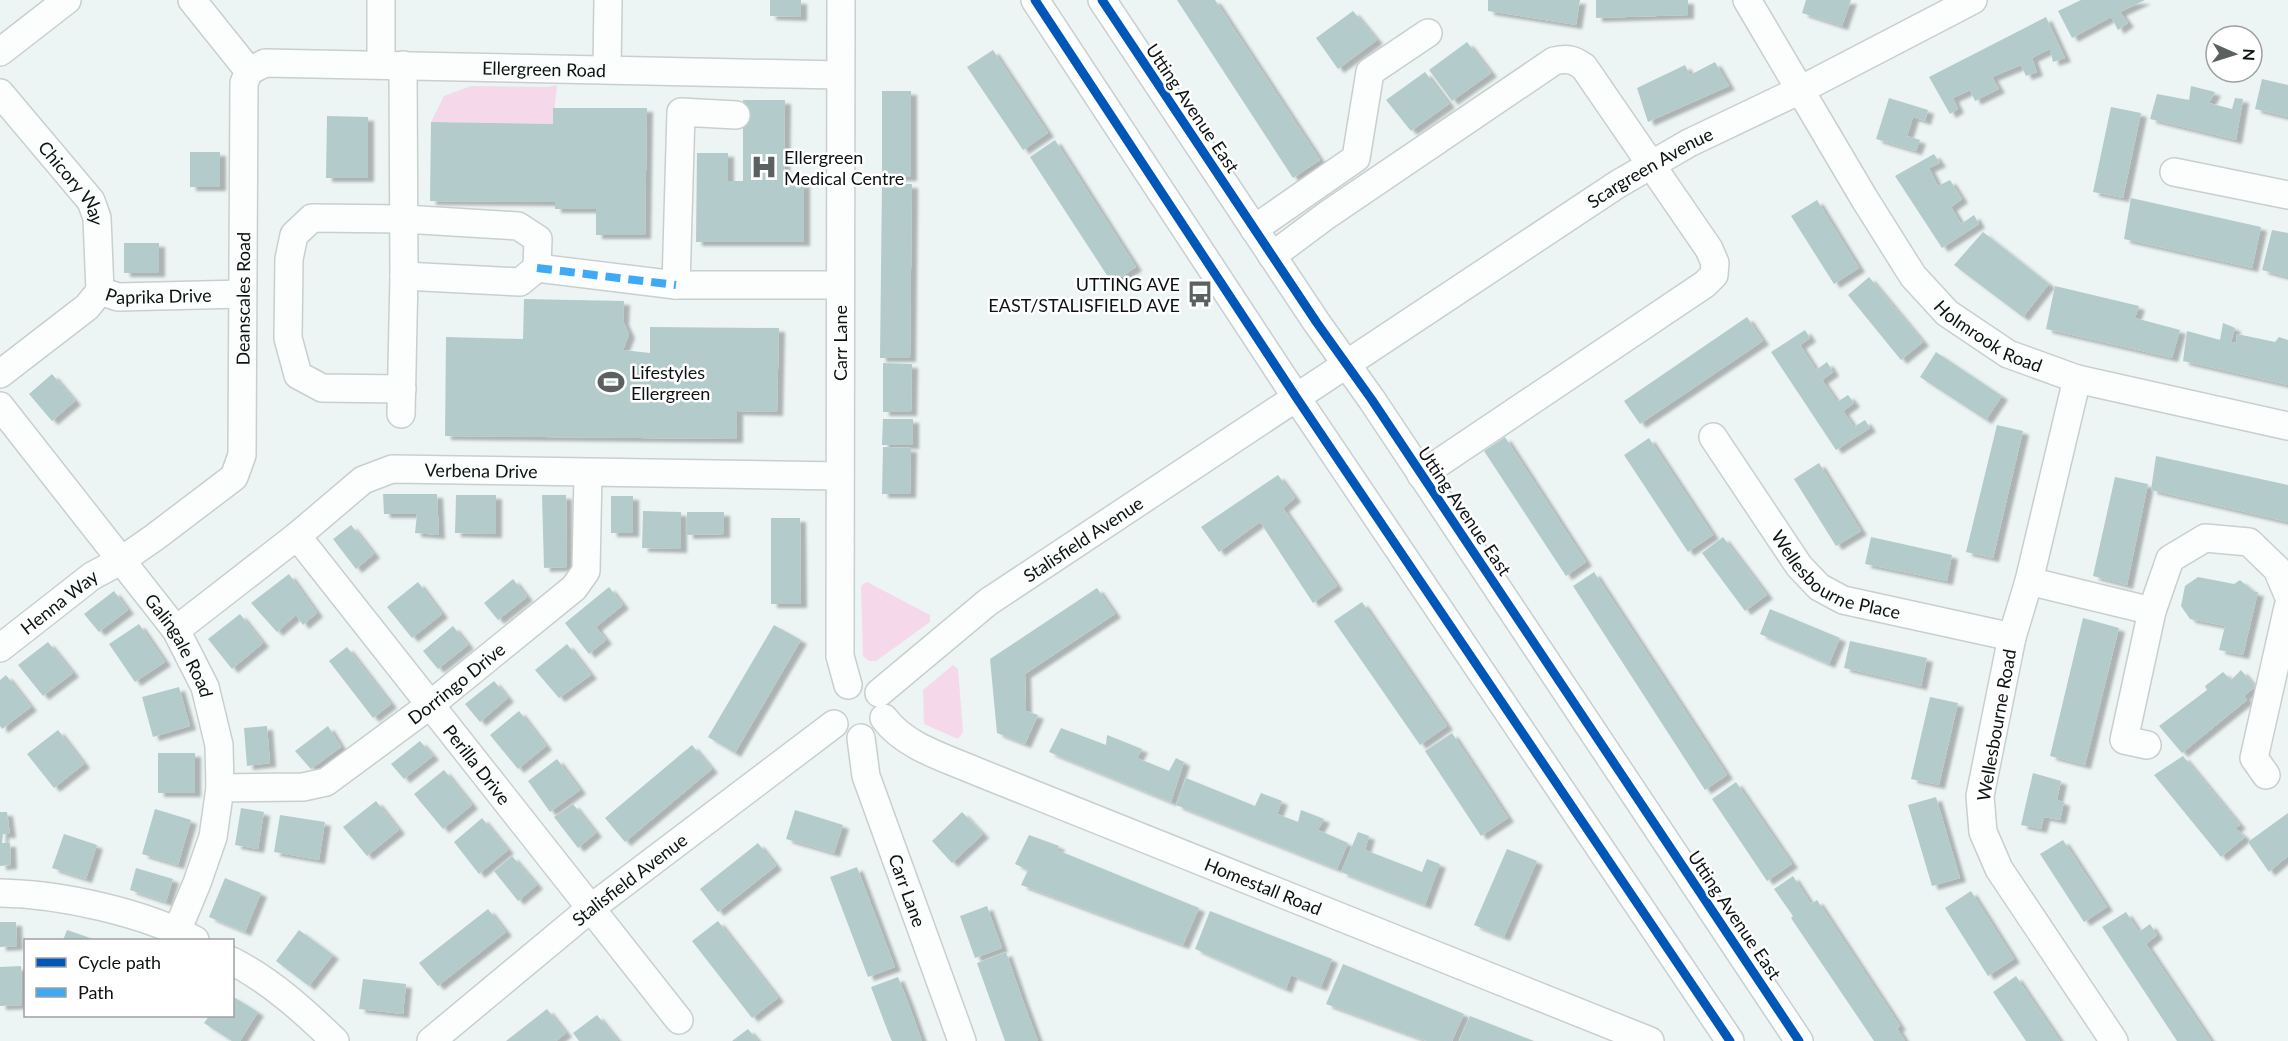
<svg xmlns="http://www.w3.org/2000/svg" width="2288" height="1041" font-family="Lato,sans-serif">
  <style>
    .green { fill: #f6d8eb }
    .building { fill: #b3cccb; filter: url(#shadow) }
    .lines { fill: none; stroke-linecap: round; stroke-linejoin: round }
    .minor-casing { stroke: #c8cfcf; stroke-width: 30 }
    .minor { stroke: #fcfdfd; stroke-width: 27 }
    .quiet { stroke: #3fa9f5; stroke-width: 8; stroke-dasharray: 15 8; stroke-linecap: butt }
    .cycleway-casing { stroke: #fff; stroke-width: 13 }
    .cycleway { stroke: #0057b8; stroke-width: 9 }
    .labels { text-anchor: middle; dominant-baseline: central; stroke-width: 5; stroke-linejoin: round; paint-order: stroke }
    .street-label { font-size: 18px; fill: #0d1212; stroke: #fff }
    .poi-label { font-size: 18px; fill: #0d1212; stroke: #fff; text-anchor: start }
  </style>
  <defs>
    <filter id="shadow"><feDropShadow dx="6" dy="4" stdDeviation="1.5" flood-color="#0004"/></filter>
  </defs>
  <rect width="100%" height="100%" fill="#ecf4f4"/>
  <path class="green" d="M557,85L553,124L431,122L444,96L471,86L548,87Z
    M867,582L930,615V622L876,661H869L863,656L861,588L862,585Z
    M953,665L958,669L963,732L958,739L924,724L923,690Z"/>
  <path class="building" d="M770,0H801V17L770,16Z
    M1177,0H1215L1320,160L1293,178Z
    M1488,0H1580L1576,25L1488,11Z
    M1596,0H1688V15L1596,18Z
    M1806,0H1851L1842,26L1802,13Z
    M2081,0H2145L2120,12L2128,23L2118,30L2111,17L2072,38L2058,11Z
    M1353,11L1377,40L1338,69L1316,38Z
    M2046,17L2065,58L2053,62L2050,49L2032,58L2037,72L2026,76L2021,65L1992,77L1999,89L1975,101L1970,90L1953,98L1958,109L1950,114L1929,77Z
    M1467,42L1491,73L1452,101L1429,70Z
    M993,50L1048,133L1023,150L967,67Z
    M1715,62L1729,86L1648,122L1637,88L1685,65L1690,75Z
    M1425,72L1449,104L1411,131L1386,100Z
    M2262,79L2288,85V117L2255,109Z
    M2191,86L2215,92L2209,103L2232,109L2235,98L2243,99L2236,140L2150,119L2157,94L2189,100Z
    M882,91H911V177H882Z
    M1889,98L1928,110L1925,121L1913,117L1907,136L1920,140L1916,151L1876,139Z
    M743,100H785L784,183H804V242H696L697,153H728V181H743Z
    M2111,107L2141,113L2123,198L2093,192Z
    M553,108H647L645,235H596V209H555V202L430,201L431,122L553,124Z
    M327,116L368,117V178H326Z
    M1055,140L1136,267L1112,283L1030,157Z
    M190,152H220V187H190Z
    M1934,154L1940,163L1929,168L1938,186L1950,180L1962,199L1951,207L1961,224L1974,215L1979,224L1942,248L1895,176Z
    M882,184H912L910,358H880Z
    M2131,198L2261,227L2252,268L2124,239Z
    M1817,200L1859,268L1834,284L1791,216Z
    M2272,230L2288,233V277L2262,270Z
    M1983,232L2049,284L2023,317L1954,265Z
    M124,243H159V273H124Z
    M1869,277L1923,342L1901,360L1848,295Z
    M2055,286L2139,306L2135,318L2180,330L2172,358L2046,329Z
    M524,299L624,301L623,321L629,334L623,350L650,353V327L779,328L777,412L737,411V439L445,436L446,337L523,339Z
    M1747,317L1763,341L1640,424L1624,401Z
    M2223,323L2235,328L2231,342L2236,343L2237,334L2275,342L2279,337L2288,340V385L2183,361L2187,331L2220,340Z
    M1805,330L1810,338L1800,345L1816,370L1827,362L1833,372L1822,380L1837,402L1848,395L1854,403L1843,411L1848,418L1854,427L1865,420L1870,428L1836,450L1771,352Z
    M1936,352L2002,396L1986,420L1920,377Z
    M883,363L912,364L911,412H883Z
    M52,374L75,401L52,421L29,394Z
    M883,419H913V445H882Z
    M1997,425L2023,431L1993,558L1966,552Z
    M1505,437L1586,562L1566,576L1484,451Z
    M1649,438L1713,535L1688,552L1624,455Z
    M883,447L911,448L910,494H882Z
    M2156,456L2288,485V522L2151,490Z
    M1819,463L1861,531L1836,546L1794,479Z
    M1278,475L1295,498L1283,508L1337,586L1313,603L1260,522L1219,552L1201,527Z
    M2115,477L2148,484L2127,585L2093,576Z
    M383,494H437L439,535L415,533L417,514H384Z
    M456,495H496V534L455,533Z
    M542,495H566L567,567L544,568Z
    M611,496H633V533H611Z
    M643,511L681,512V549L642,548Z
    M687,512H724V534L687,535Z
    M771,518H800L801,604H771Z
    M351,525L374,554L356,569L333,539Z
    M1723,537L1767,595L1745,611L1702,553Z
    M1871,537L1952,555L1947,581L1865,564Z
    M1594,572L1727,775L1705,790L1573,586Z
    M289,574L317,613L303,625L296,615L277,632L251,603Z
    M2198,577L2234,584L2240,580L2254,592H2258L2243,655L2219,650L2225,626L2190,619L2181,606L2185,586Z
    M513,579L527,597L498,620L484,603Z
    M418,582L442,614L412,638L387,607Z
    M609,587L623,605L596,627L606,640L589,654L565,623Z
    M1097,588L1115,614L1025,674L1026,711L1038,715L1025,744L997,733L990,659Z
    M114,591L128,610L99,632L84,614Z
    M1362,602L1447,726L1420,745L1334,621Z
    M1770,609L1840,638L1829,664L1760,634Z
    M240,614L263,643L232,669L208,639Z
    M2083,618L2119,628L2085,765L2050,756Z
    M139,624L165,662L135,682L109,644Z
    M774,625L801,640L735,753L708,737Z
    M453,626L468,645L438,669L423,651Z
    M1850,641L1927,658L1921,686L1844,668Z
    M48,642L73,673L43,696L18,665Z
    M567,644L591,675L559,698L535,670Z
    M347,647L391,704L373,718L329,661Z
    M2241,670L2255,687L2244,696L2247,700L2182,753L2159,726L2207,690L2205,686L2223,672L2231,680Z
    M6,675L31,707L2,729L0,726V680Z
    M494,681L508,698L480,722L465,704Z
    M179,687L190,726L153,737L142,697Z
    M1930,697L1958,703L1939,785L1911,779Z
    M519,711L546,746L518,769L490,735Z
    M267,726L270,763L247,766L244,728Z
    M328,726L341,747L311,769L295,751Z
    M1061,728L1106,745L1107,735L1142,749L1137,758L1169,771L1176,758L1184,762L1171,802L1049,752Z
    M58,730L84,764L54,788L27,754Z
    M1452,733L1508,818L1481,836L1425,751Z
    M420,741L433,756L404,779L391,764Z
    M692,745L712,769L625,842L605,818Z
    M158,753H195V793H158Z
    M2183,756L2240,825L2235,828L2245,837L2221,857L2154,775Z
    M557,759L580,790L550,812L528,781Z
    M444,770L472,805L443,829L414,794Z
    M2033,773L2061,781L2057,800L2064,802L2060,820L2044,817L2041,829L2021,825Z
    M1186,778L1255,806L1261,793L1282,801L1277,814L1298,822L1301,810L1324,819L1318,830L1348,843L1337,869L1176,805Z
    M1736,782L1792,864L1767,881L1712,799Z
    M1936,797L1960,878L1932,886L1908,805Z
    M376,801L399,830L367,856L343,827Z
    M573,804L596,833L578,848L554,817Z
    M241,808L264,812L258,849L235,845Z
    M155,809L191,820L178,865L142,854Z
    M795,810L843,825L834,853L786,839Z
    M0,812H7L10,834H3L2,843H10L11,865L0,866Z
    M962,812L983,834L952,863L932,841Z
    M2288,813V856L2269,872L2248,842Z
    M280,815L325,822L319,860L274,852Z
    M482,818L508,850L479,874L454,842Z
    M1358,832L1369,836L1365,850L1422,872L1427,859L1440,864L1425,905L1341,872Z
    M64,834L97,845L86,879L52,868Z
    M1029,835L1059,846L1057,850L1199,908L1183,945L1021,885L1028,870L1015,864Z
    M2063,840L2107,907L2084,922L2040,854Z
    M758,843L776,866L718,912L700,889Z
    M1507,849L1537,861L1504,937L1474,925Z
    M512,856L537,885L518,901L494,871Z
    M857,867L895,967L868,977L830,877Z
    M136,868L173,879L166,902L130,890Z
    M1793,876L1811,904L1817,900L1900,1026L1897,1028L1905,1041H1874L1791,918L1793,916L1774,889Z
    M225,878L261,893L245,932L209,917Z
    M1971,891L2014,959L1988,976L1945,908Z
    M987,906L1002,948L975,958L960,916Z
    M488,909L506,932L438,986L419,963Z
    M1210,911L1332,959L1321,987L1291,975L1286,989L1195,949Z
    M2126,912L2139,932L2150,924L2157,935L2146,944L2211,1041H2177L2123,959L2102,927Z
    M718,921L778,998L752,1018L692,941Z
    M0,922H16L17,946L0,947Z
    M67,930L96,940H63Z
    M299,930L333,955L309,986L276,961Z
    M1006,952L1022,998L1038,1041H1005L993,1008L977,963Z
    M1343,964L1464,1014L1452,1041H1427L1326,1004Z
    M21,966L22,1005L0,1006V967Z
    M2016,976L2028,994L2060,1041H2026L1993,992Z
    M898,977L908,1002L922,1041H892L890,1037L871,987Z
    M363,979L406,984L403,1014L359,1009Z
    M232,996L258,1012L240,1041H232L204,1023L209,1016H232Z
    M547,1009L566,1033L556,1041H506Z
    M597,1015L618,1041H579L573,1033Z
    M1470,1016L1534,1041H1459Z
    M748,1029L758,1041H732Z"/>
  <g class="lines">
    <g class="minor-casing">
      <g id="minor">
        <path d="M381,0V65"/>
        <path d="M841,0L840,656L848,685"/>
        <path d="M1035,0L1296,397L1730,1041"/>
        <path d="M1102,0L1317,323L1372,400L1799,1041"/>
        <path id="s1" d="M1747,0L1864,198L1913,276L1947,313L2008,354L2077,379L2288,426"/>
        <path d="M0,52L67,0"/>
        <path d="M607,69L608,0"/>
        <path id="s2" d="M249,71L265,63L840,75"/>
        <path id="s3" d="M0,93L91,201L97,218L100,291"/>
        <path d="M736,115L681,112L676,285H839"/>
        <path d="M2174,172L2288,195"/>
        <path d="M1254,229L1356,158L1370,72L1428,33"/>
        <path d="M1272,256L1327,215L1554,61C1567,58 1573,59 1584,67L1709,249L1715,263L1714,275L1705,284L1421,475"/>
        <path d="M537,268L676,285"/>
        <path id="s4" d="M0,374L87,307L100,291L118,297L242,294"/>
        <path d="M2077,379L2029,581L2012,637L1980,796L1983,832L1999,869L2114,1041"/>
        <path d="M402,389L322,388L298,375L288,338L289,259L294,235L312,218L404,219L518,226L538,239L537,268L520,282L404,276"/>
        <path id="s5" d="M0,406L176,630L205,687L219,745L220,788L213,837L197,883L177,931"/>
        <path d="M401,414L404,276L403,65"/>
        <path id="s6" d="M1713,437L1799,566L1819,587L1843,600L2012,637"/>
        <path id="s7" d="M297,536L679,1020"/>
        <path d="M2029,581L2152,611"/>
        <path id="s8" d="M176,630L297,536L363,480L392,469L840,476"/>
        <path id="s9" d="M0,648L92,576L122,560L155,537L234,477L242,455L244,83L249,71L192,0"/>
        <path id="s10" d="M879,693L988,602L1618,184L1689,143L1800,90L1973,0"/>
        <path id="s11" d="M884,718C905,747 946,758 978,772L1650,1041"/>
        <path id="s12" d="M861,738L866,776L962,1041"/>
        <path d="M2147,745L2124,740L2152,611L2170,559L2205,538L2249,542L2277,569L2288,595"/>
        <path d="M2266,775L2254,758L2288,607"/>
        <path id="s13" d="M220,788L303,787L326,782L430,705L574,588L586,571L588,473"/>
        <path d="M0,893C60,894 142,912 195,940"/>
        <path d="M232,961C271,981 304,1011 335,1041"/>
        <path id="s14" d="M431,1041L591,908L834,724"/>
      </g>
    </g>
    <use href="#minor" class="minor"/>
    <path class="quiet" d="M537,268L676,285"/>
    <g class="cycleway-casing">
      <path id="cycleway" d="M1035,0L1296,397L1730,1041
        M1102,0L1317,323L1372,400L1799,1041"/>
    </g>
    <use href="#cycleway" class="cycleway"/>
  </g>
  <defs>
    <g id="hospital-bare" transform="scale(2.07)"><path d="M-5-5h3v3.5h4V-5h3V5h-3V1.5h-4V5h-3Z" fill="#5b6161" stroke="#fff" stroke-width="2.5" paint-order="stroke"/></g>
    <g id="bus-bare" transform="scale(2.07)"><path d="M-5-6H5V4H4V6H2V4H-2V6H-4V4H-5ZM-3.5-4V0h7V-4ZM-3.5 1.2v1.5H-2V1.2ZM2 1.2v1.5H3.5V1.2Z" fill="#5b6161" stroke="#fff" stroke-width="2.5" paint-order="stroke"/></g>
    <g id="stadium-bare" transform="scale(2.07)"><path d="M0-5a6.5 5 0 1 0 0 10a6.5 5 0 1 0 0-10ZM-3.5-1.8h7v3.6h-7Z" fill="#5b6161" stroke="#fff" stroke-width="2.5" paint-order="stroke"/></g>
  </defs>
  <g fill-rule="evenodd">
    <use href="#hospital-bare" x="764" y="167"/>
    <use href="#bus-bare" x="1200" y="294"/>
    <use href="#stadium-bare" x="611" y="382"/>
  </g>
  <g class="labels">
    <g class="street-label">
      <text stroke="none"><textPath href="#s2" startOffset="297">Ellergreen Road</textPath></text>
      <text transform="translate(1193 108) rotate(56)">Utting Avenue East</text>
      <text stroke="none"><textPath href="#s10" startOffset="934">Scargreen Avenue</textPath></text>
      <text stroke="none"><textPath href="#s3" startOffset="116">Chicory Way</textPath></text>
      <text stroke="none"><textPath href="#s4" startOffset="190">Paprika Drive</textPath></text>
      <text stroke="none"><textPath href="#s9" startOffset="470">Deanscales Road</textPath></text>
      <text stroke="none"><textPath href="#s1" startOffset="420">Holmrook Road</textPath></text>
      <text transform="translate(840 343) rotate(-90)">Carr Lane</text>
      <text stroke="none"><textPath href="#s8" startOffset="360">Verbena Drive</textPath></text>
      <text transform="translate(1465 511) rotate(56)">Utting Avenue East</text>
      <text stroke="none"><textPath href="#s10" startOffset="256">Stalisfield Avenue</textPath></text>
      <text stroke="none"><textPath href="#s6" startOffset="192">Wellesbourne Place</textPath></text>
      <text stroke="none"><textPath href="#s9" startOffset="75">Henna Way</textPath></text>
      <text stroke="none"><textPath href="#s5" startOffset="300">Galingale Road</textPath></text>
      <text stroke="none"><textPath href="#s13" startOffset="270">Dorringo Drive</textPath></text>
      <text transform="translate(1996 725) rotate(-80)">Wellesbourne Road</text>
      <text stroke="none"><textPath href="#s7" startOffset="291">Perilla Drive</textPath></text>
      <text stroke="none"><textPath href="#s14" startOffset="256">Stalisfield Avenue</textPath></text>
      <text stroke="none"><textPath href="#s11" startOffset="417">Homestall Road</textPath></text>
      <text stroke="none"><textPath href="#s12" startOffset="160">Carr Lane</textPath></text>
      <text transform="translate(1735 915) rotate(56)">Utting Avenue East</text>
    </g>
    <g class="poi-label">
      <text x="784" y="157">Ellergreen<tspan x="784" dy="21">Medical Centre</tspan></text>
      <text x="1180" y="284" text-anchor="end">UTTING AVE<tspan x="1180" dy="21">EAST/STALISFIELD AVE</tspan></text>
      <text x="631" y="372">Lifestyles<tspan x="631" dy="21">Ellergreen</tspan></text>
    </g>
  </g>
  <rect x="24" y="939" width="210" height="78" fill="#ffffff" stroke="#9ea0a0" stroke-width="1.5"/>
  <rect x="36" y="958" width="30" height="9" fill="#0057b8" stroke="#9ea0a0" stroke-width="1.5"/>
  <text x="78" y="969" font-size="18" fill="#0d1212">Cycle path</text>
  <rect x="36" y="988" width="30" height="9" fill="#3fa9f5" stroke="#9ea0a0" stroke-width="1.5"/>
  <text x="78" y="999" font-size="18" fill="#0d1212">Path</text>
  <g transform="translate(2234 54) rotate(93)"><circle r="28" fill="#ffffff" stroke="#9ea0a0" stroke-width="1.5"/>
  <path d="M0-4.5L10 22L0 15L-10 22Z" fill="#5b6161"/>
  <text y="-9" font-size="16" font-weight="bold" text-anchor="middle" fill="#0d1212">N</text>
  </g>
</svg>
